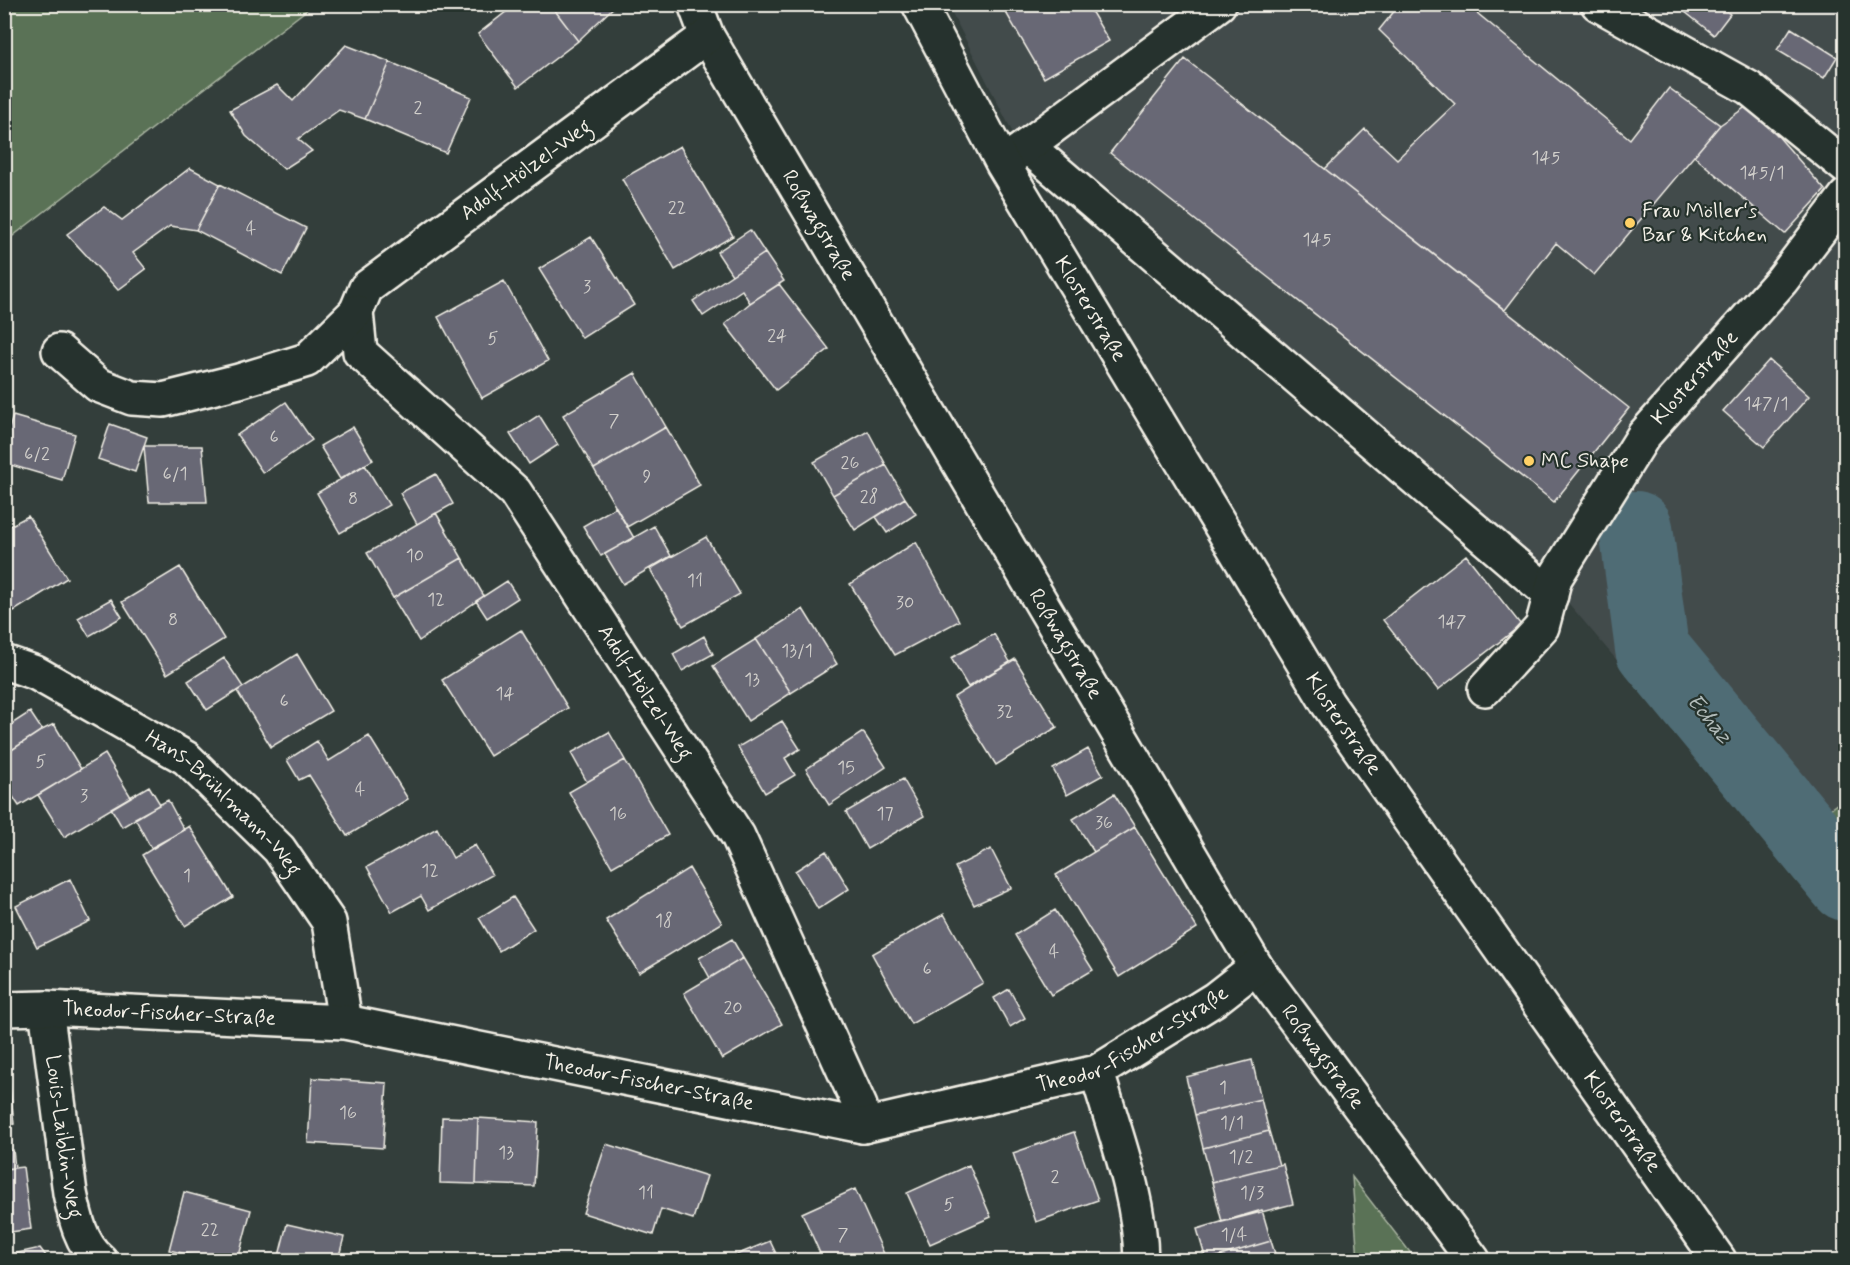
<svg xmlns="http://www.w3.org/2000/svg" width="1850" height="1265" font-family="Mynerve,sans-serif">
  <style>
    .built { fill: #434b4c }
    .green { fill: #5a7256; stroke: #a7b29f; stroke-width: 1.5 }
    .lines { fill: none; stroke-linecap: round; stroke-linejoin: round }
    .river { stroke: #4f6c75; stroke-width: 74 }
    .building { fill: #686875; stroke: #f4f1e8; stroke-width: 1.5 }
    .minor-casing { stroke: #f4f1e8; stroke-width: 38 }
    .major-casing { stroke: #f4f1e8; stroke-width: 38 }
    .minor { stroke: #26332d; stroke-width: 33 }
    .major { stroke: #26332d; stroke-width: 33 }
    .poi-dot { fill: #ffd166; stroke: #26332d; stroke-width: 2 }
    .labels { text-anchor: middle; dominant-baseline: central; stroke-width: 4.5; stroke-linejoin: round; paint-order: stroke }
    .number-label { font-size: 18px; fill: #d1cfcb }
    .street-label { font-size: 21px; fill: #f4f1e8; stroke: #26332d }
    .poi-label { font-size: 21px; fill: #f4f1e8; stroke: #26332d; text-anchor: start }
    .water-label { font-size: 22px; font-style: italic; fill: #b2bcba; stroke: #26332d }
  </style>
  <rect width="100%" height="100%" fill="#333e3b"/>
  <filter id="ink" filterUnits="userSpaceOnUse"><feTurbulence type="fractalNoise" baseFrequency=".0167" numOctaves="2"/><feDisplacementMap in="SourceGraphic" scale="12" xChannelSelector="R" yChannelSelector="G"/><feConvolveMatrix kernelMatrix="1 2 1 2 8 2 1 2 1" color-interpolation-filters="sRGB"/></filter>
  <g filter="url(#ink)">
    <path class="built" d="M948,5H1845V798L1777,849L1570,605L1013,133Z"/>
    <path class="green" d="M5,4H313V5L5,242Z
      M1845,798V863L1811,823Z
      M1352,1177L1416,1260H1358Z"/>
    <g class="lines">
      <path class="river" d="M1636,528L1652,649L1846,884"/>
    </g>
    <path class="building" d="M516,4H550L578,41L518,87L478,34Z
      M550,4H617L578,41Z
      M1001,4H1087L1109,41L1044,78Z
      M1400,4H1466L1630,139L1669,88L1720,125L1594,275L1556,243L1505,310L1325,169L1365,129L1397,159L1455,104L1379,30Z
      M1675,4H1718L1730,14L1714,35Z
      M1791,28L1837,57L1824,78L1777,50Z
      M346,45L390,62L365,119L339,110L298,139L312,151L284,169L246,136L230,110L277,85L293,101Z
      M1185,59L1629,408L1554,502L1110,153Z
      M390,62L471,97L446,153L365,119Z
      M1750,104L1825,190L1785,234L1694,156L1720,125Z
      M680,146L733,236L675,270L622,179Z
      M190,168L220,184L196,230L170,226L133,253L146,269L118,290L67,234L104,207L122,220Z
      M220,184L306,228L282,275L196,230Z
      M750,230L765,253L732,275L717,252Z
      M591,237L634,305L582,338L539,269Z
      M765,253L784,281L750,303L742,290L703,316L693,301Z
      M504,281L548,361L482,398L438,317Z
      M779,284L829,349L776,390L725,324L750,303Z
      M1769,360L1809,396L1764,447L1723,411Z
      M635,373L666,427L594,469L563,415Z
      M286,402L312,440L263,473L237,435Z
      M539,415L558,445L529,464L510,434Z
      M13,416L75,434L62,480L4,463V445Z
      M110,424L147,437L135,472L98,459Z
      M353,427L373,460L340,479L320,446Z
      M666,427L700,485L627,527L594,469Z
      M868,431L886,465L833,495L814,462Z
      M144,446H202L207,502H149Z
      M365,465L389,505L340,533L317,493Z
      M886,465L905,498L855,530L833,495Z
      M436,474L453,504L417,524L400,493Z
      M905,498L916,514L887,533L876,517Z
      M616,507L634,538L601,556L583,526Z
      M436,513L462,558L393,598L367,553Z
      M28,516L67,578L14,611L4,597V529Z
      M654,526L671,556L623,584L605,554Z
      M706,537L740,594L683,626L650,569Z
      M916,542L959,621L895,655L850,584Z
      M1466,555L1521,625L1438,690L1383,620Z
      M462,558L484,596L419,641L393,598Z
      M180,567L224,639L167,674L122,602Z
      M507,581L518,598L487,618L476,601Z
      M111,599L122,617L89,636L78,618Z
      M803,609L837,664L791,693L756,639Z
      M521,630L568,708L490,756L442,680Z
      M994,634L1010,662L968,687L951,658Z
      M704,636L713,654L682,671L673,654Z
      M756,639L791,693L748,721L713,666Z
      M297,654L331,711L271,747L237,691Z
      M224,658L243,687L207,710L188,681Z
      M1015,659L1057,727L996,765L954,697Z
      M30,712L42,730L4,755V729Z
      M782,721L800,749L785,758L795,775L765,793L738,747Z
      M54,724L81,769L19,806L4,783V755L42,730Z
      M609,732L625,760L587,782L571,753Z
      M863,732L886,767L829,805L806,769Z
      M369,736L408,799L347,836L309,775L299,780L287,760L317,741L329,761Z
      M1088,749L1103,775L1067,795L1053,769Z
      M105,754L131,797L64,837L38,795Z
      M625,760L668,835L612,867L569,792Z
      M903,779L924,816L867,849L846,812Z
      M149,786L160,804L122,827L111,808Z
      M1114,794L1135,827L1094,852L1073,819Z
      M168,800L184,830L151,848L135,818Z
      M189,826L233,897L185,926L142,855Z
      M1135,827L1197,928L1119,977L1056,875Z
      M437,828L453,858L475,845L492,875L429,910L421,896L392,912L367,867Z
      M991,849L1011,888L974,905L955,867Z
      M826,851L849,889L818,909L795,871Z
      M689,868L722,923L639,973L606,920Z
      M70,879L90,921L37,947L16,906Z
      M513,897L534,929L499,951L479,918Z
      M1055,910L1093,970L1051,995L1015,935Z
      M944,914L983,983L911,1024L872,954Z
      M732,939L743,958L710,978L699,958Z
      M743,958L782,1024L722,1059L684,993Z
      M1009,989L1025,1018L1010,1027L994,998Z
      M4,1059H7L14,1124L4,1125Z
      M1252,1060L1261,1099L1195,1115L1186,1077Z
      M312,1078L387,1083L383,1148L308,1143Z
      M1261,1099L1269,1131L1203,1148L1195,1115Z
      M442,1117L478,1118L476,1184L440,1183Z
      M478,1118L538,1122L534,1186L476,1184Z
      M1269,1131L1279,1165L1212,1182L1203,1148Z
      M1074,1132L1098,1200L1036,1222L1013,1153Z
      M606,1144L707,1176L693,1219L661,1209L653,1235L583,1213Z
      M13,1150L15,1168L4,1169V1151Z
      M1283,1164L1293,1204L1222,1222L1212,1182Z
      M969,1165L991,1217L930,1244L907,1193Z
      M23,1167L31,1229L4,1233V1169Z
      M855,1189L885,1256L876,1260H823L802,1213Z
      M184,1192L251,1210L238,1260H212L169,1250Z
      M1262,1210L1271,1241L1206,1260L1197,1229Z
      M287,1224L344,1237L338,1260H278Z
      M770,1241L779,1260H724Z
      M1271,1241L1277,1260H1206Z
      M40,1248L49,1260H4V1256Z"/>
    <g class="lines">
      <g class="minor-casing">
        <g id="minor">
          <path id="s1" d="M695,4L707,36L1256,967L1473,1260"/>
          <path d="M1598,4L1749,88L1846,167"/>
          <path id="s2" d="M707,36L366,288L356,312L360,352L515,492L738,836L860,1106L863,1126"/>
          <path d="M1027,146L1551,595"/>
          <path d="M1009,159L1219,4"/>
          <path d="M59,351L98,385L132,398L163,400L239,381L307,360L356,312"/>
          <path id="s3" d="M4,662L36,673L186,758L279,849L329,922L345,1022"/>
          <path id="s4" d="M1485,689L1542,627L1555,578L1644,435L1782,280L1846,196"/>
          <path id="s5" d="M46,1008L70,1193C75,1217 81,1245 100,1260"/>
          <path id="s6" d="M4,1009L46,1008L345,1022L863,1126L1097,1072L1215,999L1256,967"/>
          <path d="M1097,1072C1115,1134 1140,1197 1141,1260"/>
        </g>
      </g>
      <g class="major-casing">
        <g id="major">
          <path id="s7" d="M919,4L1003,164L1328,704L1719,1260"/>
        </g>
      </g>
      <use href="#minor" class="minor"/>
      <use href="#major" class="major"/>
    </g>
  </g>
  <g class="poi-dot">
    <circle cx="1630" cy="223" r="6"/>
    <circle cx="1529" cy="461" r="6"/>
  </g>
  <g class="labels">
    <g class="number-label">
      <text x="418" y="108">2</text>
      <text x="1546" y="158">145</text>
      <text x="1762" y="173">145/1</text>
      <text x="677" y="208">22</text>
      <text x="251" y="229">4</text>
      <text x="1317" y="240">145</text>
      <text x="587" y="287">3</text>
      <text x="777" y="336">24</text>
      <text x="493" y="339">5</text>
      <text x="1766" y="404">147/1</text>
      <text x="614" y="421">7</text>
      <text x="274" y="437">6</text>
      <text x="37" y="454">6/2</text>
      <text x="850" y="463">26</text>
      <text x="175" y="474">6/1</text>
      <text x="647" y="477">9</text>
      <text x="869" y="497">28</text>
      <text x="353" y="499">8</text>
      <text x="415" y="556">10</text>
      <text x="695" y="581">11</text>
      <text x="436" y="600">12</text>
      <text x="905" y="603">30</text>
      <text x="173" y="620">8</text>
      <text x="1452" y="622">147</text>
      <text x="797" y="651">13/1</text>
      <text x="752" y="680">13</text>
      <text x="505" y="694">14</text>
      <text x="284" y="701">6</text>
      <text x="1005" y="712">32</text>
      <text x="41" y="762">5</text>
      <text x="846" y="768">15</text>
      <text x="360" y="790">4</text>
      <text x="84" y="796">3</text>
      <text x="618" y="814">16</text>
      <text x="885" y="814">17</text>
      <text x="1104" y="823">36</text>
      <text x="430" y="871">12</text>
      <text x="187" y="876">1</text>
      <text x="664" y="921">18</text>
      <text x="1054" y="952">4</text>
      <text x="927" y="969">6</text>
      <text x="733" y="1008">20</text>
      <text x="1223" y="1088">1</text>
      <text x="348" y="1113">16</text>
      <text x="1232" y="1123">1/1</text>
      <text x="506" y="1153">13</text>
      <text x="1241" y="1157">1/2</text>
      <text x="1055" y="1177">2</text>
      <text x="646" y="1193">11</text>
      <text x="1252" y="1193">1/3</text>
      <text x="949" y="1205">5</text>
      <text x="210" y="1230">22</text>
      <text x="843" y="1235">7</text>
      <text x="1234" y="1235">1/4</text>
    </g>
    <g class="street-label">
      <text transform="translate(526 170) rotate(-36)">Adolf-Hölzel-Weg</text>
      <text stroke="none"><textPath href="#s1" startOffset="254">Roßwagstraße</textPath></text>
      <text stroke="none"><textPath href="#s7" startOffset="350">Klosterstraße</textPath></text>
      <text stroke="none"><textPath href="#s4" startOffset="380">Klosterstraße</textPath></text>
      <text stroke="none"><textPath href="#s1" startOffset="740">Roßwagstraße</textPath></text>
      <text stroke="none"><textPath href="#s2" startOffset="938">Adolf-Hölzel-Weg</textPath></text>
      <text stroke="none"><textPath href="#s7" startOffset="836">Klosterstraße</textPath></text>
      <text stroke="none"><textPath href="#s3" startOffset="264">Hans-Brühlmann-Weg</textPath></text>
      <text stroke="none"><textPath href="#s6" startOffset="165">Theodor-Fischer-Straße</textPath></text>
      <text stroke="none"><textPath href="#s6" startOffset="1155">Theodor-Fischer-Straße</textPath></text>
      <text stroke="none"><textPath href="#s1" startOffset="1227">Roßwagstraße</textPath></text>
      <text stroke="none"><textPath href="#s6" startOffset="651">Theodor-Fischer-Straße</textPath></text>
      <text stroke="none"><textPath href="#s7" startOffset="1322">Klosterstraße</textPath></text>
      <text stroke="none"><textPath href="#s5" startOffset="130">Louis-Laiblin-Weg</textPath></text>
    </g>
    <g class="poi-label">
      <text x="1642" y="211">Frau Möller‘s<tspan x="1642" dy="24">Bar &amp; Kitchen</tspan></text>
      <text x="1541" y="461">MC Shape</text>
    </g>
    <g class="water-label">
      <text transform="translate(1709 719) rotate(50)">Echaz</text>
    </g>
  </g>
  <rect width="1850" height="1265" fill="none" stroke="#26332d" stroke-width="24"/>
  <rect x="12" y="12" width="1826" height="1241" fill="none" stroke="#f4f1e8" stroke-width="2" filter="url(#ink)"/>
</svg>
